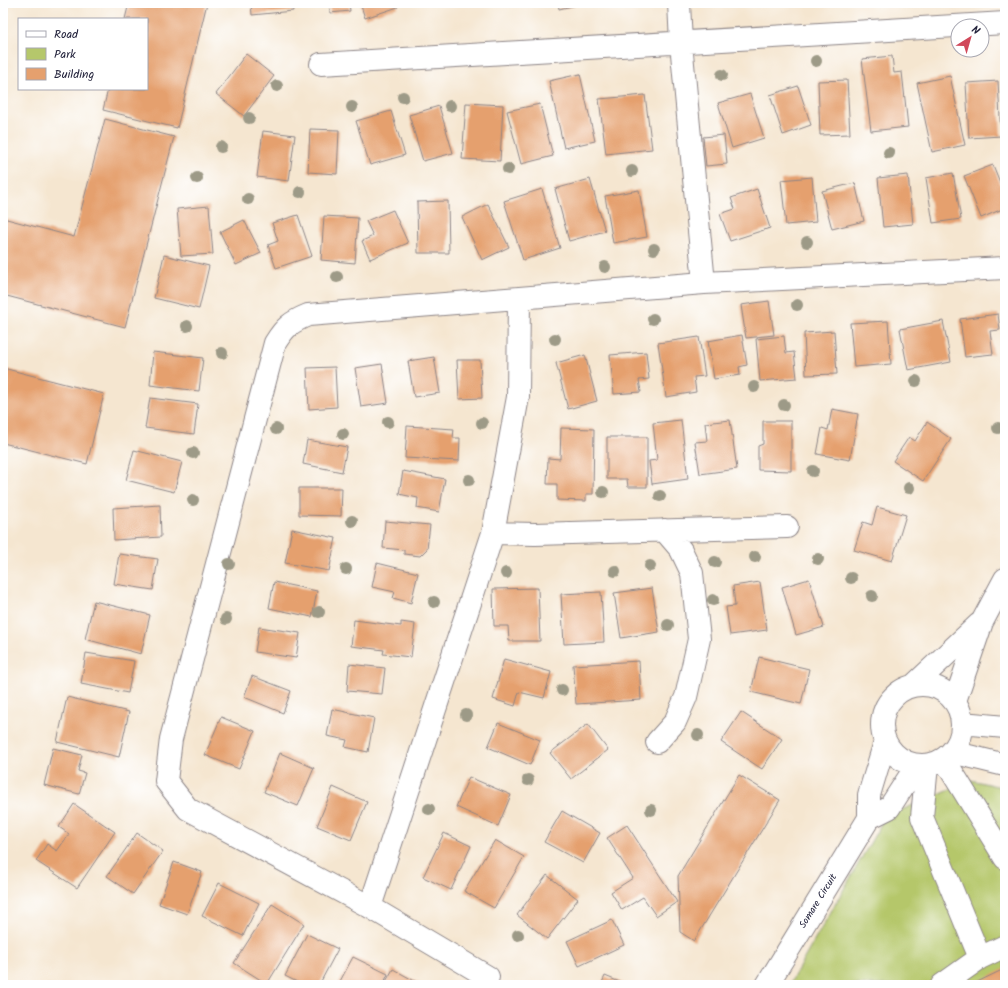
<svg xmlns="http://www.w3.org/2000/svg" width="1008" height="988" font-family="Kalam,sans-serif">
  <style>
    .green { fill: #b5c76b; stroke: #6c7453 }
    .building { fill: #e5a06e }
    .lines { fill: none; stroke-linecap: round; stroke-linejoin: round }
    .minor-casing { stroke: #8c8486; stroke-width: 24 }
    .minor { stroke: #fff; stroke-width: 22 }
    .tree { fill: #9d9a87 }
    .labels { text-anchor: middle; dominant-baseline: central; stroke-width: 4; stroke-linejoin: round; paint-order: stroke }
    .street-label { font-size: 10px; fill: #22223b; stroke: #fff }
  </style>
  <rect width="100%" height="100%" fill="#fff"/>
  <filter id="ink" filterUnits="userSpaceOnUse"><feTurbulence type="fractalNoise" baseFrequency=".025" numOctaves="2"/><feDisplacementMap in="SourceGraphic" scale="8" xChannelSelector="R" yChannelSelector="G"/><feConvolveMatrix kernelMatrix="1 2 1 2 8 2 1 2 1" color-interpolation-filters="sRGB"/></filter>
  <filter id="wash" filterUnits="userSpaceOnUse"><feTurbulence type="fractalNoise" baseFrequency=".012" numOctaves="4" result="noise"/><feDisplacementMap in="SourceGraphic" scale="16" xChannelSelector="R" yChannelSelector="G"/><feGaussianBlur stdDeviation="0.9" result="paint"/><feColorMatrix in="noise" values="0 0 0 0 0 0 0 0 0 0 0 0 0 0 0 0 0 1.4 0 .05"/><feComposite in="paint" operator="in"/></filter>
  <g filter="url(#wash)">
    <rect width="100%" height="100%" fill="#f5e6d0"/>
    <path class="green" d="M971,780L1005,788V985H789L885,817Z"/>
    <g id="blocks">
      <path class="building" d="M129,3H207L177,128L103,110L108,89H147V19H125Z
        M251,3H292L293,11L252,15Z
        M329,3H349L350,11L330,13Z
        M360,3H396L398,7L365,18Z
        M558,3H581V4L559,9Z
        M246,54L274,76L244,116L216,94Z
        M892,56L894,73L902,72L908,127L871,131L862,59Z
        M580,74L595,141L564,148L549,81Z
        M950,76L965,145L932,152L917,83Z
        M847,80L850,134L820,135L818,81Z
        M998,81L1001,136L969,138L966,83Z
        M798,86L811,125L783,135L770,95Z
        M750,94L764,138L732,148L718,103Z
        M645,95L652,149L606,154L599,99Z
        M466,103L503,105L500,161L462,159Z
        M540,104L553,156L521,164L507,111Z
        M439,106L453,153L423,161L409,115Z
        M391,111L405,155L370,165L356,121Z
        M105,119L174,137L125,327L3,295V218L74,237Z
        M310,129L339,130L337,174L308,172Z
        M263,131L295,135L289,181L257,177Z
        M724,135L727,164L706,166L703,137Z
        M993,165L1005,195V208L981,218L964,176Z
        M953,173L961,219L933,223L926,178Z
        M908,175L913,224L883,227L878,178Z
        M812,177L816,222L786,225L781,180Z
        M590,179L605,231L569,241L555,189Z
        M855,183L864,221L832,229L822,191Z
        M542,189L560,248L523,260L504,201Z
        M757,189L770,228L730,241L720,214L735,209L731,198Z
        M639,190L647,237L613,243L605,196Z
        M448,201L449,253H418L417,202Z
        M488,204L509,247L482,260L462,217Z
        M209,206L213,254L181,256L177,209Z
        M393,210L408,243L370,259L362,241L373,236L366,221Z
        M298,215L312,256L276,268L268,245L278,241L272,223Z
        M324,216L358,218L355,263L321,260Z
        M244,220L261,253L236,265L220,232Z
        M164,255L209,266L199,309L154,298Z
        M769,301L774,335L746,338L741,305Z
        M998,314L1000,330L990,331L993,354L965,357L960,319Z
        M888,321L891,364L854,367L850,323Z
        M943,321L951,362L908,370L900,329Z
        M834,331L837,374L806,375L804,333Z
        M742,335L747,365L739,367L740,375L714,379L708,341Z
        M784,336L786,353L794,352L797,378L760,381L756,339Z
        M699,337L705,376L694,377L696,392L666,397L658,343Z
        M153,352L203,358L199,391L150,385Z
        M646,352L649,379L639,380L641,392L614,394L610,355Z
        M585,355L597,401L568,409L556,363Z
        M434,357L440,393L414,397L408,361Z
        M457,360H480L482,398L459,399Z
        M382,364L388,403L361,407L355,368Z
        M335,367L337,407L309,409L307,368Z
        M3,368L104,394L87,464L3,443Z
        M150,398L198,404L194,434L145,428Z
        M832,409L858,414L850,460L817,454L822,428L828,430Z
        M681,420L688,479L652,484L649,461L657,460L653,423Z
        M730,420L737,469L700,474L695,442L707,441L705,423Z
        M763,421H791V471L758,470V446L763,444Z
        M927,422L951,439L923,481L893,461L909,437L915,441Z
        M407,426L454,429L453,438H460L459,461L405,458Z
        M561,428L594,429L593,494H586V501L557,500V484H547L548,458L560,459Z
        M607,437H647V487H628L627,479H607Z
        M307,440L347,447L342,472L303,464Z
        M134,450L182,462L174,492L126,480Z
        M403,471L445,479L439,512L417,508L418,498L399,494Z
        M299,488H342L341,516L299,515Z
        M160,505L161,537L114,540L113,508Z
        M877,507L906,515L892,561L854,550L863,522L872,525Z
        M385,521L430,525L427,549L420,556L404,554V550L383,548Z
        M292,529L336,538L329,571L285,563Z
        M119,554L158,559L153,590L114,584Z
        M377,563L418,573L411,603L393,598L395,592L372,587Z
        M809,579L824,627L796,635L782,587Z
        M274,582L317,591L312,617L269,608Z
        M760,582L767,630L730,635L726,607L735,606L733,586Z
        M538,588L540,641H509L508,626H494L493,589Z
        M652,588L659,632L621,638L614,593Z
        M601,592L604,642L564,644L561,594Z
        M94,601L150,615L141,654L85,639Z
        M354,620L401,626V622L415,624L411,657L383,654L384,650L351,646Z
        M259,627L300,633L296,658L255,652Z
        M86,653L134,661L128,693L81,684Z
        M759,657L809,669L801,704L751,692Z
        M504,659L551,672L544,698L519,692L515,706L493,699Z
        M639,661L641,700L576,704L573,665Z
        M349,664L385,668L382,694L347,691Z
        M252,676L291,691L283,713L244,697Z
        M67,697L129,712L119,757L57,742Z
        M332,709L374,718L368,752L345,747L347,740L327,736Z
        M741,712L782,739L762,769L721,742Z
        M221,717L255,731L239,769L205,755Z
        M498,723L540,740L530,765L488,747Z
        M588,724L608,750L571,779L550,753Z
        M53,748L82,755L78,771L85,773L79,794L44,785Z
        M280,753L314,768L298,806L264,792Z
        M739,775L780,800L694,941L680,932L678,876Z
        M469,777L511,795L498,826L456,807Z
        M333,787L367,802L351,840L317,826Z
        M74,804L115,832L77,888L36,861L47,844L57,851L69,834L59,827Z
        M562,811L600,833L583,863L544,842Z
        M627,825L677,902L656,916L643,897L622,910L611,892L633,878L607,838Z
        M137,833L163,851L133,894L107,876Z
        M444,833L471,846L451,890L423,877Z
        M495,840L524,857L494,908L464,891Z
        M174,862L202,872L187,914L159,904Z
        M547,875L578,899L547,939L517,915Z
        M219,883L259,903L243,936L202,916Z
        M272,904L304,924L267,984L234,963Z
        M612,920L624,945L579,966L567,941Z
        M307,934L338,949L319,985H303L285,976Z
        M353,957L388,974L383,985H338Z
        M1005,968V985H971L1002,970Z
        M393,969L422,985H384Z
        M605,976L627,985H601Z"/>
    </g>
  </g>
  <g filter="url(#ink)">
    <use href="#blocks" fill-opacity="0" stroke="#8c8486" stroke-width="1"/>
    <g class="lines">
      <g class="minor-casing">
        <path id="minor" d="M679,3L681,43L704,283
          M321,64L1005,23
          M493,533L518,397L519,298
          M915,684L979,624
          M882 725a40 40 0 1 1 80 0a40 40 0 1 1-80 0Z
          M955,701L982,622L1005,579
          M962,723L1005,727
          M657,742L675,722L686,697L699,639L692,573L681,550L664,530
          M952,752L1005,765
          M944,759L1005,858
          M927,765L922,817L980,958
          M869,818L889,808L917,765
          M370,907L493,533L535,534L787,527
          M488,977L370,907L188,809L166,781L171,739L275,343C285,327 291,322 308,315L704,283L1005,268
          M767,985L869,818V795L885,742
          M942,985L980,958L1005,946"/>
      </g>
      <use href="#minor" class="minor"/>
    </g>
    <g class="tree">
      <circle cx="816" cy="61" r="6"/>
      <circle cx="722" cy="75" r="6"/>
      <circle cx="277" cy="86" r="6"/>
      <circle cx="403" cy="97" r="6"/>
      <circle cx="450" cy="106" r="6"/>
      <circle cx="352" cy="107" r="6"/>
      <circle cx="249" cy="118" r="6"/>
      <circle cx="221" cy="147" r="6"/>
      <circle cx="889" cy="153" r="6"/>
      <circle cx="508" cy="169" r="6"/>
      <circle cx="632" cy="171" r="6"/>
      <circle cx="197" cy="178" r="6"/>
      <circle cx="300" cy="192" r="6"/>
      <circle cx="248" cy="199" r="6"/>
      <circle cx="807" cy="242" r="6"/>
      <circle cx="654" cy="249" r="6"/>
      <circle cx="605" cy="267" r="6"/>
      <circle cx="337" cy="277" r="6"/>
      <circle cx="797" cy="305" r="6"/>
      <circle cx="653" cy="319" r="6"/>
      <circle cx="187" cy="326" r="6"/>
      <circle cx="555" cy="339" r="6"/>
      <circle cx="222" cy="353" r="6"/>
      <circle cx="916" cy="381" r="6"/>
      <circle cx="754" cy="387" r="6"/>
      <circle cx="784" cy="405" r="6"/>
      <circle cx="388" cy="422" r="6"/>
      <circle cx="482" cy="423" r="6"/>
      <circle cx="998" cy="428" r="6"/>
      <circle cx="276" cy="429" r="6"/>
      <circle cx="343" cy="434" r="6"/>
      <circle cx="193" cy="453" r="6"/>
      <circle cx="813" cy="471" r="6"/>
      <circle cx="469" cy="480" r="6"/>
      <circle cx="909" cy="488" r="6"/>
      <circle cx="603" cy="492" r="6"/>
      <circle cx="660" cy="496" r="6"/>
      <circle cx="193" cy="500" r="6"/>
      <circle cx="352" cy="521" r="6"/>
      <circle cx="755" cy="557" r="6"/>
      <circle cx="818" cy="559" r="6"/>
      <circle cx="715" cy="562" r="6"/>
      <circle cx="229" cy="564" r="6"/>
      <circle cx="650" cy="566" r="6"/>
      <circle cx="346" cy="569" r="6"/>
      <circle cx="615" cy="571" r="6"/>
      <circle cx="506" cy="573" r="6"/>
      <circle cx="851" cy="578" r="6"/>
      <circle cx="872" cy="596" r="6"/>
      <circle cx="713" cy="600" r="6"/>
      <circle cx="434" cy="602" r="6"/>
      <circle cx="319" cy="612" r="6"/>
      <circle cx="226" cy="619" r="6"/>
      <circle cx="668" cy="625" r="6"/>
      <circle cx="562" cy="690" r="6"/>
      <circle cx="466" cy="715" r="6"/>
      <circle cx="698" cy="735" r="6"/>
      <circle cx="528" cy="780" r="6"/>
      <circle cx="429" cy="809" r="6"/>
      <circle cx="651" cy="810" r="6"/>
      <circle cx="518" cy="935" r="6"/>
    </g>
  </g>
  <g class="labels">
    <g class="street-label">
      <text transform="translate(818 901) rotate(-58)">Somare Circuit</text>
    </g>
  </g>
  <rect width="1008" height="988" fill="none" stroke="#fff" stroke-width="16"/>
  <rect x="18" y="18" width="130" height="72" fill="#ffffff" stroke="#a7a7b1"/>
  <rect x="26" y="31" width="20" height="6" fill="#ffffff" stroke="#a7a7b1"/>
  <text x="54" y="38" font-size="12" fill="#22223b">Road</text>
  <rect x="26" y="48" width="20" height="12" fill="#b5c76b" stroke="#a7a7b1"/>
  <text x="54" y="58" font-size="12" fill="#22223b">Park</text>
  <rect x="26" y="68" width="20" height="12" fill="#e5a06e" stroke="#a7a7b1"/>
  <text x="54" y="78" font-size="12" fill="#22223b">Building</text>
  <g transform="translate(970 38) rotate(37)"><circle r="19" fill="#ffffff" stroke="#a7a7b1"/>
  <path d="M0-3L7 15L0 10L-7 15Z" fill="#d1495b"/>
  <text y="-6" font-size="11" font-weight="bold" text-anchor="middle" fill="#22223b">N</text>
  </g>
</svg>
